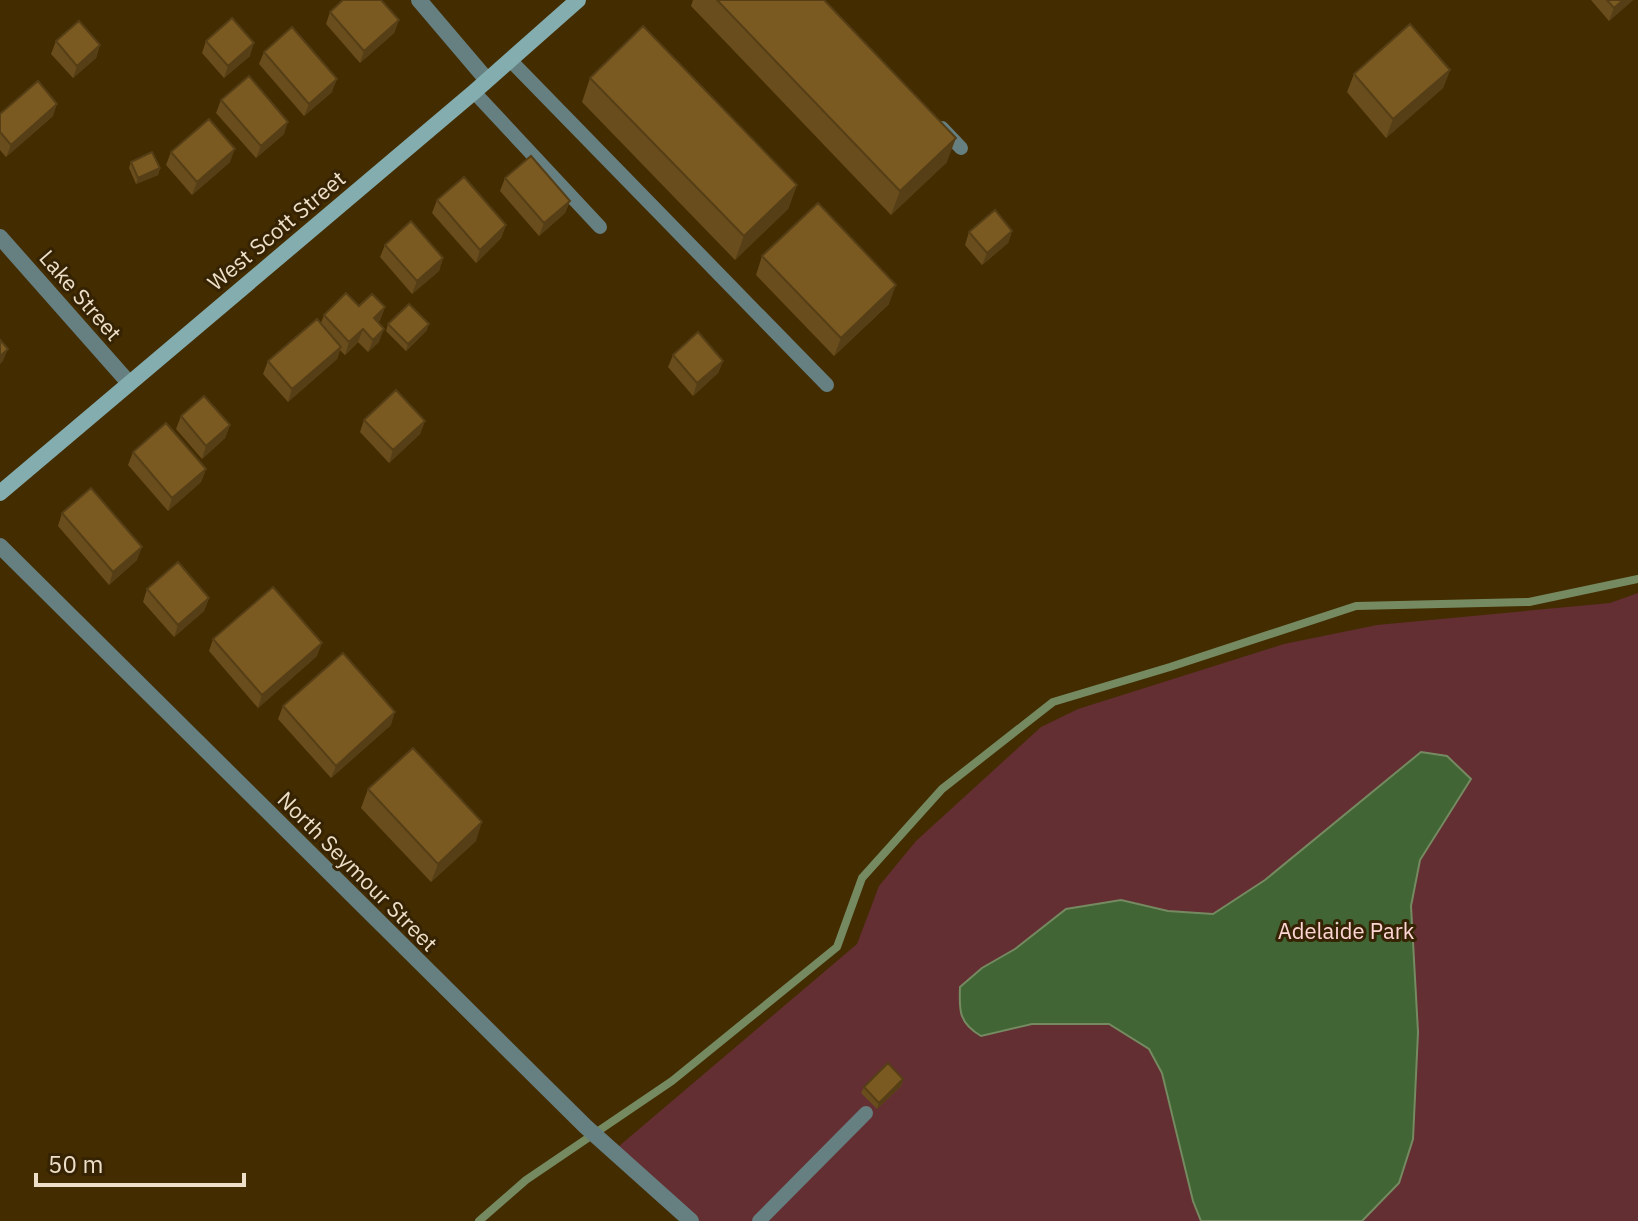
<svg xmlns="http://www.w3.org/2000/svg" width="1638" height="1221" font-family="'IBM Plex Sans',sans-serif">
  <style>
    .green { fill: #632f32 }
    .water { fill: #416535; stroke: #758a61; stroke-width: 2 }
    .lines { fill: none; stroke-linecap: round; stroke-linejoin: round }
    .stream { stroke: #758a61; stroke-width: 8 }
    .lane { stroke: #668081; stroke-width: 14 }
    .street { stroke: #668081; stroke-width: 16 }
    .secondary { stroke: #83adae; stroke-width: 16 }
    .wall { fill: #6a4d1c }
    .shaded-wall { fill: #563f17 }
    .building { fill: #7b5a21; stroke: #563f17; stroke-width: 2 }
    .labels { text-anchor: middle; dominant-baseline: central; stroke-width: 6; stroke-linejoin: round; paint-order: stroke }
    .street-label { font-size: 22px; fill: #eedfc9; stroke: #352303 }
    .park-label { font-size: 22px; fill: #fed5d5; stroke: #352303 }
  </style>
  <rect width="100%" height="100%" fill="#432c00"/>
  <path class="green" d="M1638,593V1221H691L612,1152L857,944L879,886L916,841L1041,727L1078,709L1284,644L1377,625L1610,603Z"/>
  <path class="water" d="M1421,752L1447,756L1471,779L1420,860L1411,906L1418,1032L1413,1139L1399,1183L1362,1221H1201L1193,1201L1162,1073L1149,1049L1109,1024H1032L981,1036C959,1023 959,1011 960,987L982,968L1015,949L1066,909L1121,900L1168,911L1213,914L1265,880Z"/>
  <g class="lines">
    <path class="stream" d="M479,1221L526,1180L672,1081L837,947L862,878L942,789L1053,702L1170,667L1356,606L1529,602L1638,579"/>
    <path class="lane" d="M510,60L827,385
      M474,92L600,227
      M942,128L961,148
      M759,1221L866,1113"/>
    <path class="street" d="M419,0L487,80
      M0,237L129,383
      M0,546L585,1126L691,1221"/>
    <path class="secondary" d="M0,493L474,92L578,0"/>
  </g>
  <path class="wall" d="M693,0H824L947,162L891,215L691,6Z
    M1591,0H1633L1609,21Z
    M330,12L399,20L394,33L360,63L326,24Z
    M56,41L100,45L96,58L73,78L51,54Z
    M206,41L250,56L224,78L202,53Z
    M264,52L332,92L304,116L259,64Z
    M1450,70L1443,88L1386,138L1347,92L1354,74Z
    M590,78L797,185L788,209L735,260L582,102Z
    M221,100L284,134L256,158L216,113Z
    M0,114L53,116L6,157L0,150Z
    M171,152L230,162L192,195L166,165Z
    M131,162L160,168L158,175L136,184L129,168Z
    M505,178L570,201L565,213L539,236L500,191Z
    M437,200L506,225L501,238L476,263L432,213Z
    M1012,231L1008,243L982,265L965,245L969,232Z
    M385,245L443,258L439,271L412,294L380,257Z
    M762,256L889,304L834,356L756,275Z
    M359,306L385,307L380,320L378,322L379,342L368,352L358,342L345,355L340,350L337,359L288,402L263,374L268,361L321,323L324,315Z
    M388,324L427,330L406,351L386,331Z
    M673,355L723,361L718,373L693,396L668,367Z
    M181,416L230,425L225,438L202,459L176,429Z
    M364,420L425,421L420,434L389,463L360,432Z
    M133,452L206,469L201,482L168,511L128,465Z
    M62,513L137,560L109,585L58,526Z
    M147,589L209,598L204,611L174,637L143,602Z
    M213,639L317,656L258,708L209,651Z
    M283,706L391,725L331,778L278,719Z
    M368,789L476,841L431,882L361,808Z
    M903,1079L901,1086L877,1109L861,1093L864,1087Z"/>
  <path class="shaded-wall" d="M1623,0H1633L1609,21L1614,8Z
    M399,20L394,33L360,63L364,51Z
    M254,43L250,56L224,78L228,66Z
    M100,45L96,58L73,78L77,66Z
    M1450,70L1443,88L1386,138L1393,119Z
    M337,79L332,92L304,116L309,104Z
    M57,104L53,116L6,157L11,145Z
    M288,122L284,134L256,158L261,146Z
    M956,138L947,162L891,215L900,191Z
    M235,149L230,162L192,195L197,182Z
    M160,168L158,175L136,184L138,178Z
    M797,185L788,209L735,260L744,236Z
    M570,201L565,213L539,236L544,223Z
    M506,225L501,238L476,263L480,250Z
    M1012,231L1008,243L982,265L987,253Z
    M443,258L439,271L412,294L417,281Z
    M896,285L889,304L834,356L841,338Z
    M385,307L380,320L369,331L374,318Z
    M429,324L427,330L406,351L408,344Z
    M363,329L358,342L345,355L349,342Z
    M384,329L379,342L368,352L373,340Z
    M341,347L337,359L288,402L292,389Z
    M8,349L3,361L0,364V356Z
    M723,361L718,373L693,396L697,383Z
    M425,421L420,434L389,463L393,450Z
    M230,425L225,438L202,459L206,446Z
    M206,469L201,482L168,511L172,498Z
    M142,547L137,560L109,585L113,572Z
    M209,598L204,611L174,637L178,625Z
    M322,643L317,656L258,708L262,695Z
    M395,712L391,725L331,778L336,766Z
    M482,822L476,841L431,882L438,864Z
    M903,1079L901,1086L877,1109L879,1103Z"/>
  <path class="building" d="M343,0H381L399,20L364,51L330,12Z
    M717,0H824L956,138L900,191Z
    M1607,0H1623L1614,8Z
    M232,18L254,43L228,66L206,41Z
    M79,21L100,45L77,66L56,41Z
    M1410,24L1450,70L1393,119L1354,74Z
    M643,26L797,185L744,236L590,78Z
    M292,27L337,79L309,104L264,52Z
    M249,76L288,122L261,146L221,100Z
    M38,81L57,104L11,145L0,132V114Z
    M209,119L235,149L197,182L171,152Z
    M152,152L160,168L138,178L131,162Z
    M531,156L570,201L544,223L505,178Z
    M464,177L506,225L480,250L437,200Z
    M818,203L896,285L841,338L762,256Z
    M995,210L1012,231L987,253L969,232Z
    M411,221L443,258L417,281L385,245Z
    M346,293L359,306L372,294L385,307L374,318L384,329L373,340L363,329L349,342L324,315Z
    M409,304L429,324L408,344L388,324Z
    M317,319L341,347L292,389L268,361Z
    M698,332L723,361L697,383L673,355Z
    M0,340L8,349L0,356Z
    M396,390L425,421L393,450L364,420Z
    M204,396L230,425L206,446L181,416Z
    M166,423L206,469L172,498L133,452Z
    M91,488L142,547L113,572L62,513Z
    M178,562L209,598L178,625L147,589Z
    M273,587L322,643L262,695L213,639Z
    M343,653L395,712L336,766L283,706Z
    M413,748L482,822L438,864L368,789Z
    M888,1063L903,1079L879,1103L864,1087Z"/>
  <g class="labels">
    <g class="street-label">
      <text transform="translate(276 230) rotate(-40)">West Scott Street</text>
      <text transform="translate(81 295) rotate(49)">Lake Street</text>
      <text transform="translate(358 871) rotate(45)">North Seymour Street</text>
    </g>
    <g class="park-label">
      <text x="1346" y="930">Adelaide Park</text>
    </g>
  </g>
  <path d="M36 1173v12h208v-12" fill="none" stroke="#eedfc9" stroke-width="4"/>
  <text x="48" y="1173" font-size="24" fill="#eedfc9" stroke="#352303" stroke-width="6" paint-order="stroke">50 m</text>
</svg>
